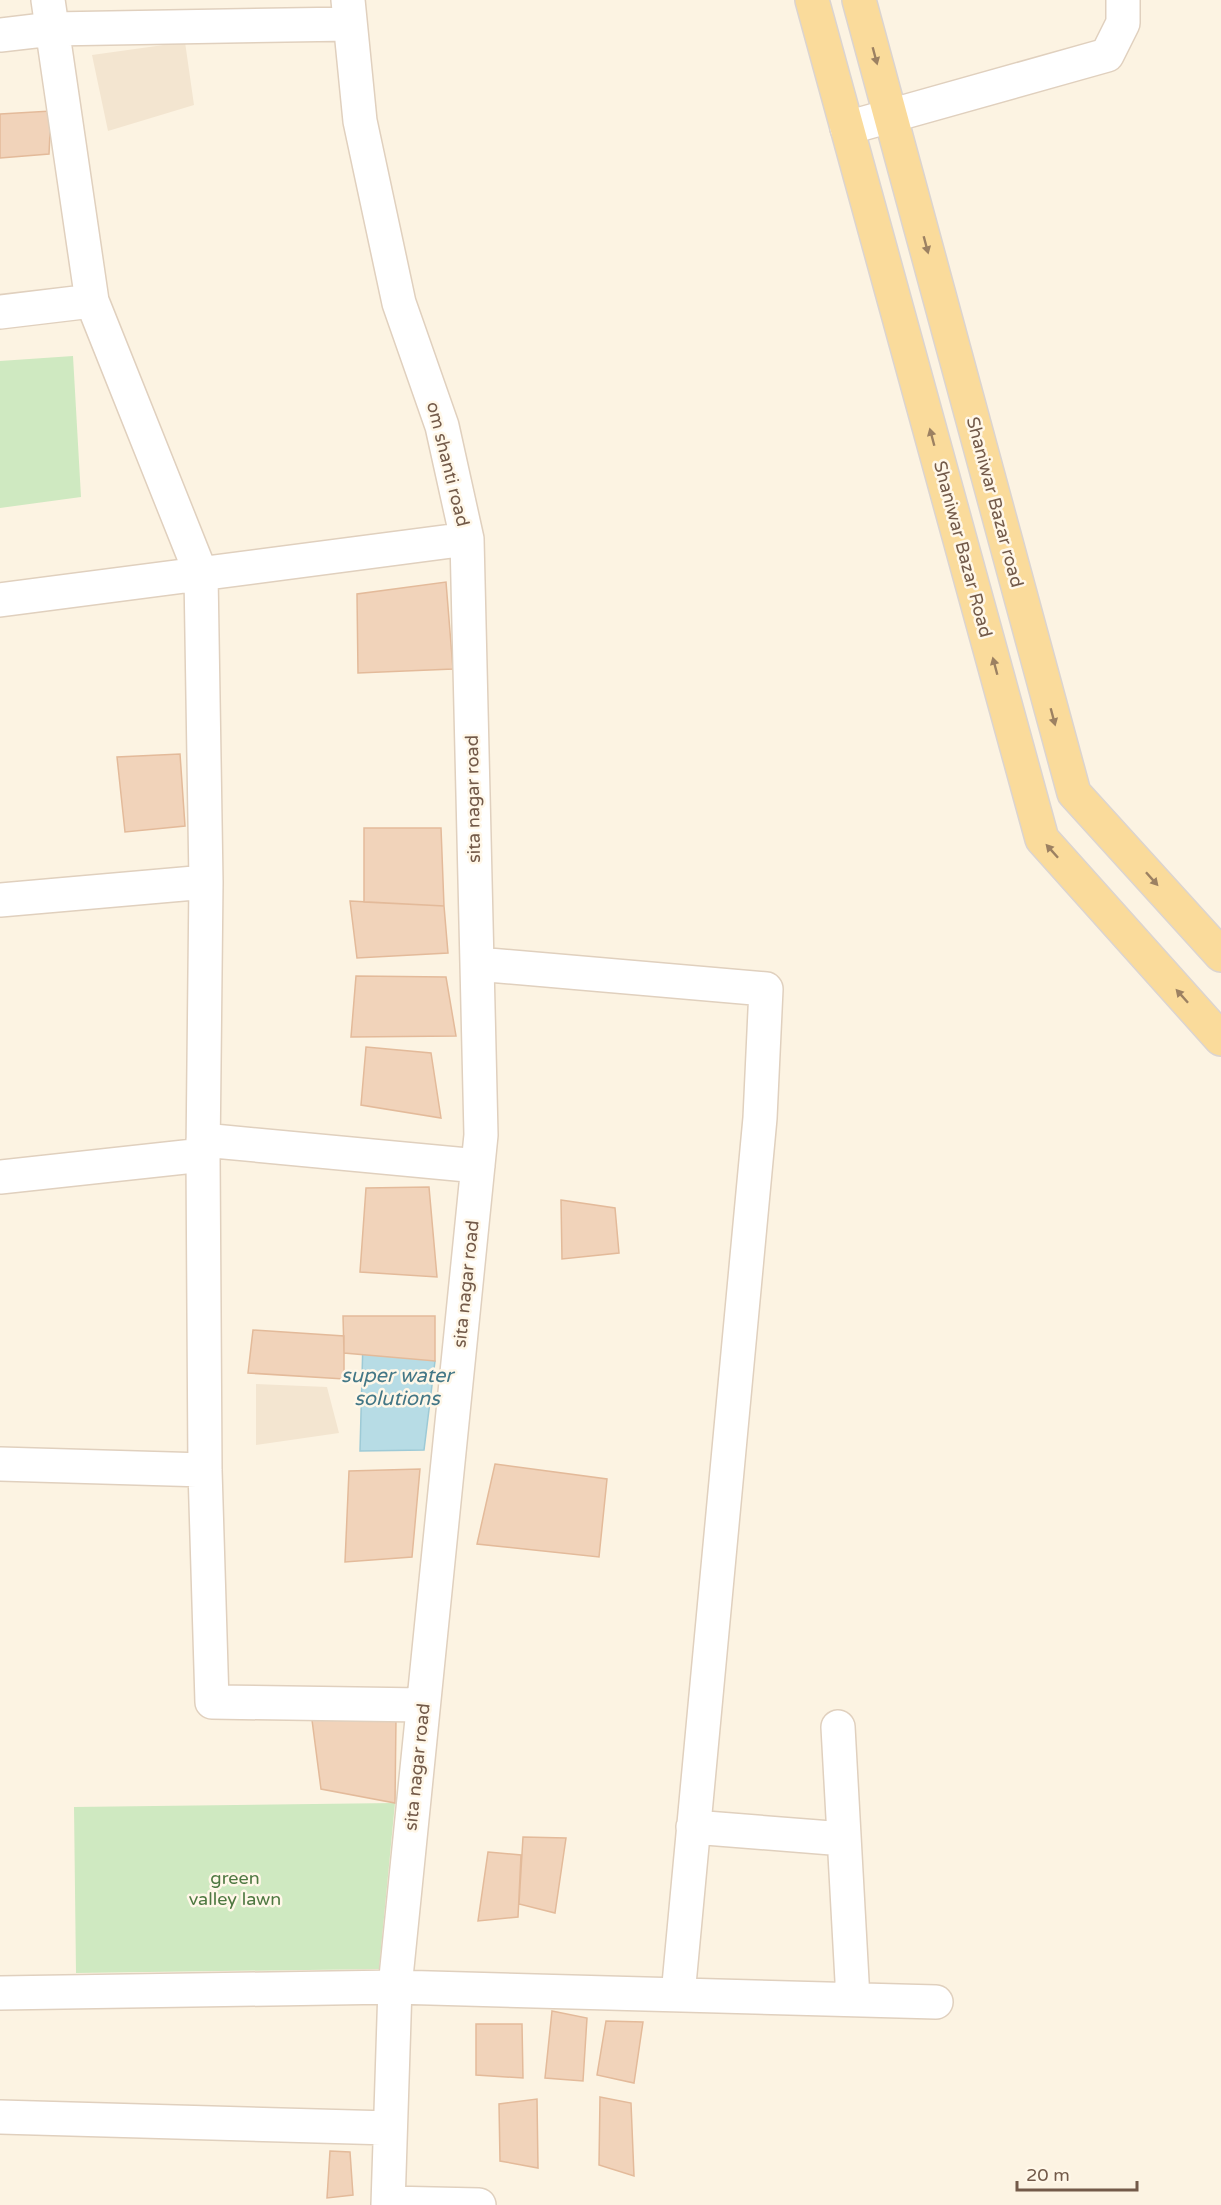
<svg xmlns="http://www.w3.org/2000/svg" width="1221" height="2205" font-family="'Varela Round',sans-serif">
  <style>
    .residential { fill: #f3e5d0 }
    .green { fill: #cfe9c1 }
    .water { fill: #b7dce5; stroke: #9dcad6; stroke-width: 1.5 }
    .building { fill: #f1d3ba; stroke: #e3ba9a; stroke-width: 1.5 }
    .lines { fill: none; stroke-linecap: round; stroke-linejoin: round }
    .minor-casing { stroke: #e0d0be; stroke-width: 36 }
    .major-casing { stroke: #dbd4d0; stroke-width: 36 }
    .minor { stroke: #fff; stroke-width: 33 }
    .major { stroke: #fadb9b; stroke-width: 33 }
    .oneway { fill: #9c8162 }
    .labels { text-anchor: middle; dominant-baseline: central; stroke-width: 5; stroke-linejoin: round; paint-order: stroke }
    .street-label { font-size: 18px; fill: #735a49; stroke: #fff7e8 }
    .park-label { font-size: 18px; fill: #4e7841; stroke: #fff7e8 }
    .water-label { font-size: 20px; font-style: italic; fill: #437786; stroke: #fff7e8 }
  </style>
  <rect width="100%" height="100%" fill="#fcf3e2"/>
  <path class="residential" d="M185,42L194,105L108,131L92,55Z
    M256,1384L327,1387L339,1433L256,1445Z"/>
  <path class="green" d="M73,356L81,497L0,508V361Z
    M395,1803L379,1969L76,1973L74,1807Z"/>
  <path class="water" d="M363,1340L435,1361L424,1450L360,1451Z"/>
  <path class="building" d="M51,111L49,154L0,158V114Z
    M446,582L453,669L358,673L357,594Z
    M180,754L185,826L125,832L117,757Z
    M364,828H441L444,906L364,902Z
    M350,901L444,906L448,953L357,958Z
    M356,976L446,977L456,1036L351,1037Z
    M366,1047L431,1053L441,1118L361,1105Z
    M429,1187L437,1277L360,1272L366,1188Z
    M561,1200L615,1208L619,1253L562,1259Z
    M343,1316H435V1361L344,1353Z
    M253,1330L344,1336V1379L248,1373Z
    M495,1464L607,1479L599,1557L477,1544Z
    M420,1469L412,1557L345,1562L349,1471Z
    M396,1718L395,1803L321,1789L312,1720Z
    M523,1837L566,1838L555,1913L519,1904Z
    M488,1852L521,1855L518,1917L478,1921Z
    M552,2011L587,2018L583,2081L545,2078Z
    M606,2021L643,2022L634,2083L597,2075Z
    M476,2024H522L523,2078L476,2075Z
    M600,2097L631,2103L634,2176L599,2165Z
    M537,2099L538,2168L500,2161L499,2104Z
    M330,2151L350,2152L353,2195L327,2198Z"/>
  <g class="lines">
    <g class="minor-casing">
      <path id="minor" d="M0,35L52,29L350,24
        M847,128L1107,55L1123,23V0
        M92,301L201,574L206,882L203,1155L205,1470L212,1702L423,1705
        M0,312L92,301L48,0
        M0,600L467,539L442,426L399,303L360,121L348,0
        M0,900L206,882
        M477,964L766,989L760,1118L678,1995
        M203,1140L478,1166
        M0,1177L203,1155
        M0,1464L205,1470
        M838,1727L853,1999
        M693,1827L844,1839
        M0,1993L395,1987L936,2002
        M0,2117L390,2128
        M388,2203L479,2205
        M388,2205L395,1987L481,1135L467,539"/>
    </g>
    <g class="major-casing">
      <path id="major" d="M812,0L1042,839L1221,1039
        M859,0L1074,793L1221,955"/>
    </g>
    <use href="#minor" class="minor"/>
    <use href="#major" class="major"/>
  </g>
  <defs><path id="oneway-solid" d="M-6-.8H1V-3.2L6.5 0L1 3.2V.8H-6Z" transform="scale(1.5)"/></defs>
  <g class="oneway">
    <use href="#oneway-solid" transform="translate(875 56) rotate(75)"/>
    <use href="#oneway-solid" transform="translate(926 245) rotate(75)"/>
    <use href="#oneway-solid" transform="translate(932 437) rotate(-105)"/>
    <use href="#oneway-solid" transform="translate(995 666) rotate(-105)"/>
    <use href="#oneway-solid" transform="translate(1053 717) rotate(75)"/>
    <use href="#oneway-solid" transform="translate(1052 851) rotate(-132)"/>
    <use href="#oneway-solid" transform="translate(1152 879) rotate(48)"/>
    <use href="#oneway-solid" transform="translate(1182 996) rotate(-132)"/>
  </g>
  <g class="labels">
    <g class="street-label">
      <text transform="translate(448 464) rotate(76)">om shanti road</text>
      <text transform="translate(995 502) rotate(75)">Shaniwar Bazar road</text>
      <text transform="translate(963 549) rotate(75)">Shaniwar Bazar Road</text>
      <text transform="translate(473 799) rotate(-91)">sita nagar road</text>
      <text transform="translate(466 1284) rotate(-84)">sita nagar road</text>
      <text transform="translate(417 1767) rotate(-84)">sita nagar road</text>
    </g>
    <g class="park-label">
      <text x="235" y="1878">green<tspan x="235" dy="21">valley lawn</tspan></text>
    </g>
    <g class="water-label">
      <text x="397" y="1376">super water<tspan x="397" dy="23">solutions</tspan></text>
    </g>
  </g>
  <path d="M1017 2181v9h120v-9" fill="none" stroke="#735a49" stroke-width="3"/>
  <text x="1026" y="2181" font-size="18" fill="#735a49" stroke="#fff7e8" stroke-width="4.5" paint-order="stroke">20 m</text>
</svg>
